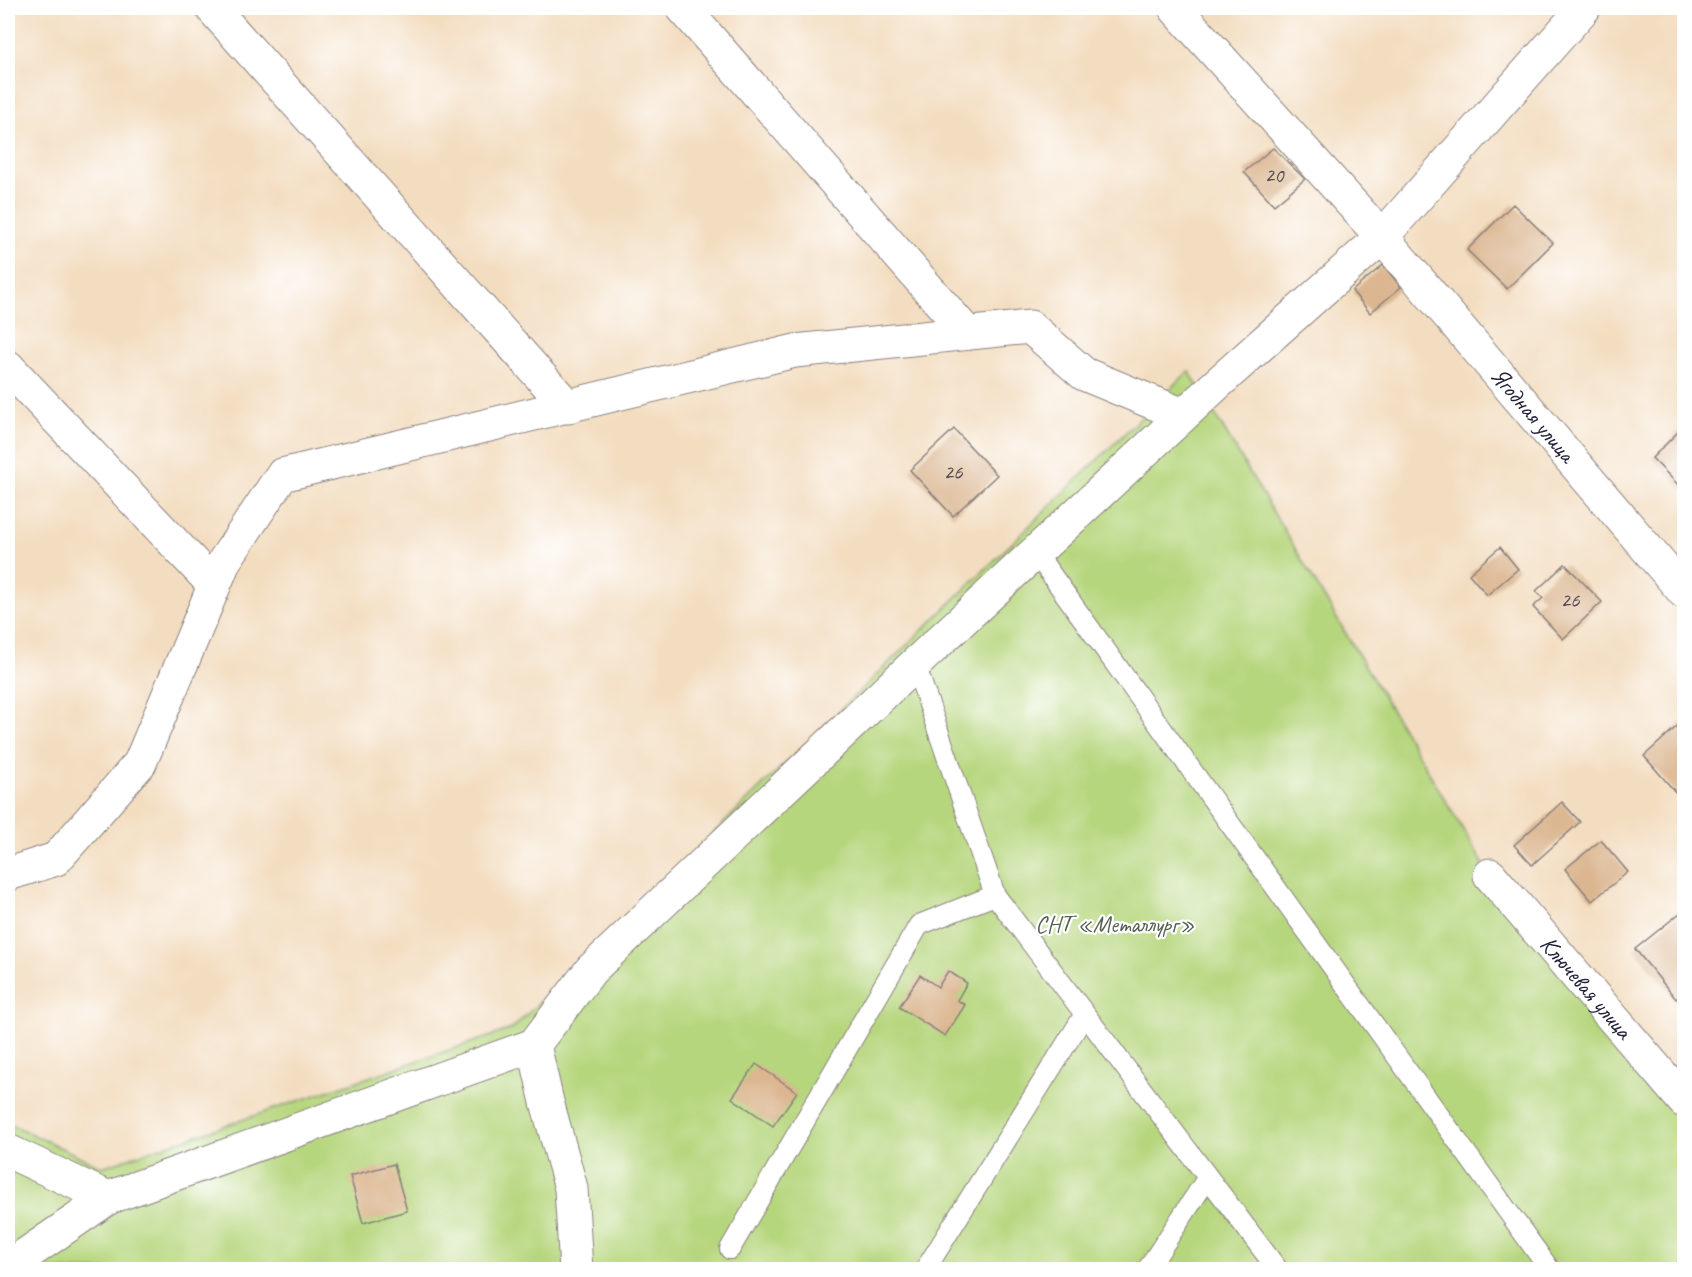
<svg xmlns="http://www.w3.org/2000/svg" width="1692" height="1277" font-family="Caveat,sans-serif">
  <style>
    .green { fill: #b6d67d; stroke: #6c7c5c; stroke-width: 1.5 }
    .building { fill: #dbb690 }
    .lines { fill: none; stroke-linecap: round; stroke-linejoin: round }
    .lane-casing { stroke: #8a807e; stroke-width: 22 }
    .street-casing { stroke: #8a807e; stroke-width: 35 }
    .lane { stroke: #fff; stroke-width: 20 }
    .street { stroke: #fff; stroke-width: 33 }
    .labels { text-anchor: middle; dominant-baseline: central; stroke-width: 4.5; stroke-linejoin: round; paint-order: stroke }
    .number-label { font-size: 21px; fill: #504750 }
    .street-label { font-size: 24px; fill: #22223b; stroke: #fff }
    .park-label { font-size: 24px; fill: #566152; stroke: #fff }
  </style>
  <rect width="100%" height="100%" fill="#fff"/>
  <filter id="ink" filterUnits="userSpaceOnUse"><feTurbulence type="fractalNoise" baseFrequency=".0167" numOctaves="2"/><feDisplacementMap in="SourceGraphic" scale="12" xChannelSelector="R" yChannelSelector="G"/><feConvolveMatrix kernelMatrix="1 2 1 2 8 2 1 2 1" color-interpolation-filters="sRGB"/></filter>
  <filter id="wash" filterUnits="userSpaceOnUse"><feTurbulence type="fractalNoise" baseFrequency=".008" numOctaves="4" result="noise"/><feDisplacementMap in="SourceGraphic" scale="24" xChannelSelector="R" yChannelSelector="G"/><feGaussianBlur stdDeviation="1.35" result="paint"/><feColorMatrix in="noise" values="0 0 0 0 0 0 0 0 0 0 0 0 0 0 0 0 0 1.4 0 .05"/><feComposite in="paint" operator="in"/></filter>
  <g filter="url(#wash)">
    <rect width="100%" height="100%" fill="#f3ddc0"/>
    <path class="green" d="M1189,371L1490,875L1684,1100V1269L8,1270V1123L102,1167L512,1029Z"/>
    <g id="blocks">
      <path class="building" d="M1273,148L1305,179L1274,205L1244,172Z
        M1513,204L1553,243L1507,289L1467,250Z
        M1383,265L1401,287L1370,313L1352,291Z
        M1684,426V491L1652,458Z
        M954,429L997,475L953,516L910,470Z
        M1500,547L1518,569L1487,595L1469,574Z
        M1565,564L1602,602L1563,639L1533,607L1543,598L1536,591Z
        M1684,720V802L1644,756Z
        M1562,802L1580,822L1532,865L1514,845Z
        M1601,840L1628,872L1592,901L1565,869Z
        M1680,913L1684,918V992L1676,999L1635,949Z
        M948,971L967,983L957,1000L965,1005L945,1036L899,1007L920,975L938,987Z
        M756,1064L797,1092L773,1126L732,1098Z
        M394,1164L407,1211L363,1223L350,1176Z"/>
    </g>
  </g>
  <g filter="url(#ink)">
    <use href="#blocks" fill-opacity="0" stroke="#8a807e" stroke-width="1.5"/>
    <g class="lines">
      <g class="lane-casing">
        <path id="lane" d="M1035,552L1550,1270
          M915,664L995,895L1278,1270
          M730,1249L919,925L995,895
          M925,1270L1085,1014
          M1147,1270L1208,1177"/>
      </g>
      <g class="street-casing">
        <g id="street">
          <path d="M212,8L568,407"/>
          <path d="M683,8L967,333"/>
          <path id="s1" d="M1175,8L1382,237L1684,592"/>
          <path d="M8,367L214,585"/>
          <path d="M8,874L56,859L140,763L225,560L282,475L795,351L1030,327L1084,374L1183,415"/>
          <path id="s2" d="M1490,875L1684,1101"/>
          <path d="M534,1045L547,1102L571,1188L576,1270"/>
          <path d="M8,1151L108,1198"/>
          <path d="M8,1267L108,1198L534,1045L591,970L915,664L1217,384L1382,237L1584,8"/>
        </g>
      </g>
      <use href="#lane" class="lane"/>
      <use href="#street" class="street"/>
    </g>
  </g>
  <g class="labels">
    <g class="number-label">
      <text x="1274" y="175">20</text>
      <text x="953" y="472">26</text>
      <text x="1570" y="600">26</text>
    </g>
    <g class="street-label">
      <text stroke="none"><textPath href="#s1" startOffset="542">Ягодная улица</textPath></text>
      <text stroke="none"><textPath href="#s2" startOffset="148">Ключевая улица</textPath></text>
    </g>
    <g class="park-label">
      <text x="1115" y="924">СНТ «Металлург»</text>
    </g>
  </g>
  <rect width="1692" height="1277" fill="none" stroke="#fff" stroke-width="30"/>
</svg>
